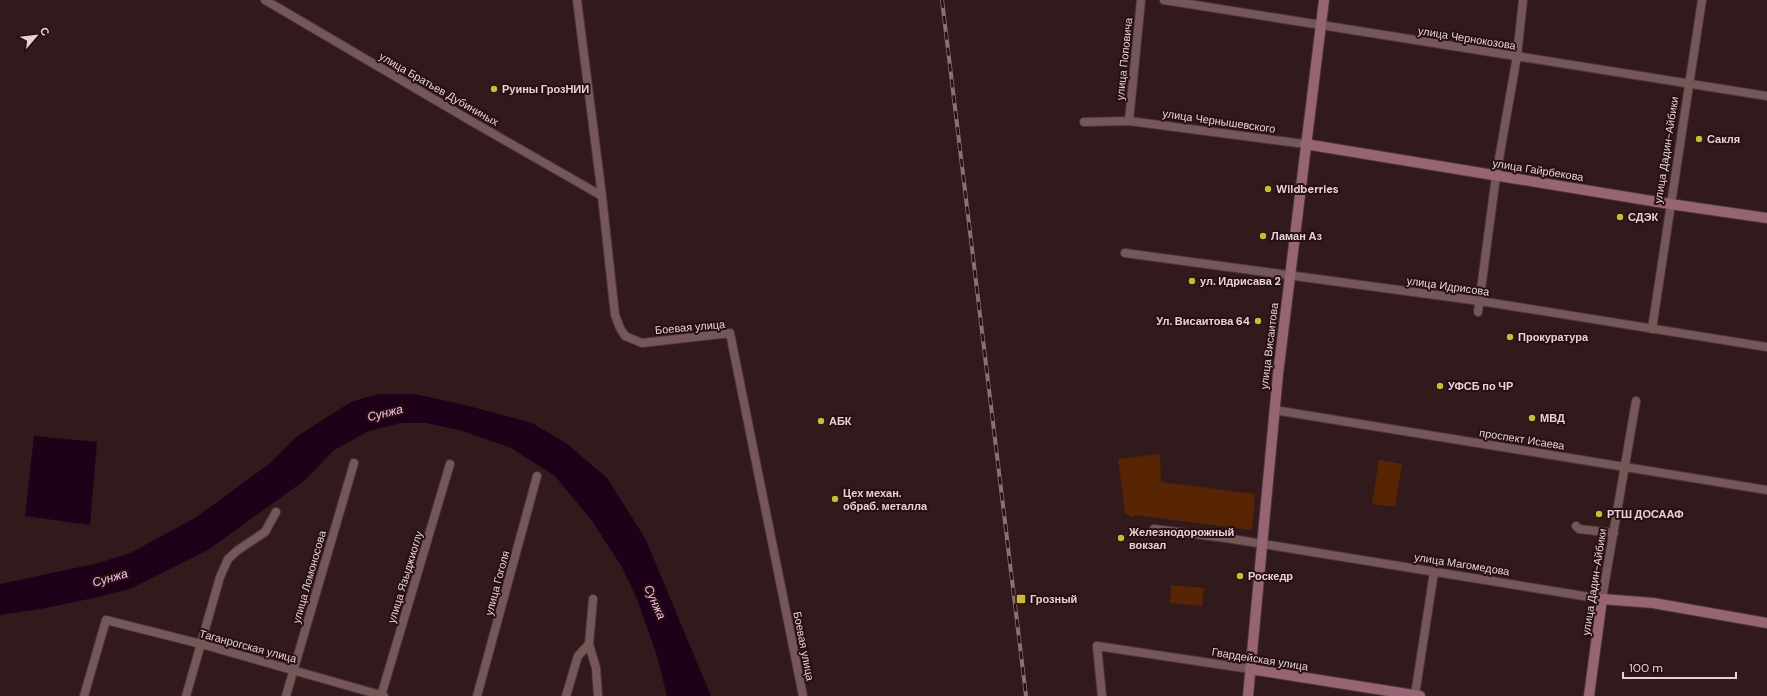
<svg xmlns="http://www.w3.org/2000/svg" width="1767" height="696" font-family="'DM Sans',sans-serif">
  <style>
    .green { fill: #582504 }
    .water { fill: #1e0119 }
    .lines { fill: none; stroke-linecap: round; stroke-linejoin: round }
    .street-casing { stroke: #4a3638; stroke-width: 10 }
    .secondary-casing { stroke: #4a3638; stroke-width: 12 }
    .street { stroke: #755659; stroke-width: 8 }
    .secondary { stroke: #966472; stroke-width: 10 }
    .rail-casing { stroke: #887174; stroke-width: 4 }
    .rail { stroke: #280f13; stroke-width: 2.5; stroke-dasharray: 8; stroke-linecap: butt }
    .poi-dot { fill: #caba3a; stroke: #280f13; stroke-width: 1.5 }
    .labels { text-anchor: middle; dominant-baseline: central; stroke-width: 4; stroke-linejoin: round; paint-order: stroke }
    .street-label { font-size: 11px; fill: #e6d3d5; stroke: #280f13 }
    .poi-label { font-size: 11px; font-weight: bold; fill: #e6d3d5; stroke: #280f13; text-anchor: start }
    .water-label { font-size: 12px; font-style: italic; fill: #fbc1ec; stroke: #280f13 }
  </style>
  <rect width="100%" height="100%" fill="#32191c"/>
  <path class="green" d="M1160,454L1161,482L1255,494L1252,530L1135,515L1133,518L1125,513L1118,459Z
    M1379,460L1402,464L1395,507L1372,504Z
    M1171,585L1204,588L1202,606L1170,603Z"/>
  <path class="water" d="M378,394H414L461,404L532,423L566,443L607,478L645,538L711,696H667L657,656L637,599L622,567L592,521L555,476L511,448L463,431L426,423H401L369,431L334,450L305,480L208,550L132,588L98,597L41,609L0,615V584L99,563L130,553L195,518L269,464L296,437L351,402Z
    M34,436L97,442L90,525L25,516Z"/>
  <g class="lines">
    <g class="street-casing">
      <path id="street" d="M265,0L471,121L602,196
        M577,0L602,196L615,315L620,328L625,336L642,343L730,333L803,696
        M1164,0L1767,96
        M1129,121L1141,0
        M1084,122L1129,121L1305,144
        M1125,253L1480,301L1767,347
        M1478,312L1496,176L1517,56L1523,0
        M1652,329L1702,0
        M1274,410L1767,490
        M1576,526L1579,529L1614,533
        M1154,529L1226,538L1602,599L1636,401
        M593,599L589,644L596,668L598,696
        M1415,695L1434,572
        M84,696L106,620L201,644L384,696
        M186,696L220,577L228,559L238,550L265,532L276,512
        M286,696L354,463
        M381,696L450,464
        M477,696L537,476
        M566,696L578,656L589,644
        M1102,696L1097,646L1250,669"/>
    </g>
    <g class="secondary-casing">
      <path id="secondary" d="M1305,144L1670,204L1767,218
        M1250,669L1420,696
        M1248,696L1278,374L1324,0
        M1589,696L1602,599L1653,603L1767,623"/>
    </g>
    <use href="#street" class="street"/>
    <use href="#secondary" class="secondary"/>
    <g class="rail-casing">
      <path id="rail" d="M942,0L1026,696"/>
    </g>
    <use href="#rail" class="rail"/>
  </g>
  <g class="poi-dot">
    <circle cx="494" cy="89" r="4"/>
    <circle cx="1699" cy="139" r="4"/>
    <circle cx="1268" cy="189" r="4"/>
    <circle cx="1620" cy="217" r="4"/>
    <circle cx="1263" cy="236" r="4"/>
    <circle cx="1192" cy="281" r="4"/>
    <circle cx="1258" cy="321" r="4"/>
    <circle cx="1510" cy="337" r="4"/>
    <circle cx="1440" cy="386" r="4"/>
    <circle cx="1532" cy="418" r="4"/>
    <circle cx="821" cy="421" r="4"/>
    <circle cx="835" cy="499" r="4"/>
    <circle cx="1599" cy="514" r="4"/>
    <circle cx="1121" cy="538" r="4"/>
    <circle cx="1240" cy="576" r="4"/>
    <rect x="1016" y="594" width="10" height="10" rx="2"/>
  </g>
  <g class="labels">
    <g class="street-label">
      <text transform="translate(1467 38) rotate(9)">улица Чернокозова</text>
      <text transform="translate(1124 59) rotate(-84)">улица Поповича</text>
      <text transform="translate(439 89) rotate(30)">улица Братьев Дубининых</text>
      <text transform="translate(1219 121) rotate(8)">улица Чернышевского</text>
      <text transform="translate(1666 150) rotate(-81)">улица Дадин-Айбики</text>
      <text transform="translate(1538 170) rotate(9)">улица Гайрбекова</text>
      <text transform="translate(1448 286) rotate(8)">улица Идрисова</text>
      <text transform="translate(690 327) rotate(-5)">Боевая улица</text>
      <text transform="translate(1269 346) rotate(-83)">улица Висаитова</text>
      <text transform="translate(1522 439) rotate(9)">проспект Исаева</text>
      <text transform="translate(1462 564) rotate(9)">улица Магомедова</text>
      <text transform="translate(309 577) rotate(-74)">улица Ломоносова</text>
      <text transform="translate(405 577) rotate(-73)">улица Языджиоглу</text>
      <text transform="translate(1594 582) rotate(-81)">улица Дадин-Айбики</text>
      <text transform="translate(497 583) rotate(-75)">улица Гоголя</text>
      <text transform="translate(248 646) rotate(15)">Таганрогская улица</text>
      <text transform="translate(804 646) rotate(79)">Боевая улица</text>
      <text transform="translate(1260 659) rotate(9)">Гвардейская улица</text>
    </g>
    <g class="poi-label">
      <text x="502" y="89">Руины ГрозНИИ</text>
      <text x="1707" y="139">Сакля</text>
      <text x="1276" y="189">Wildberries</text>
      <text x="1628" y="217">СДЭК</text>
      <text x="1271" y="236">Ламан Аз</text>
      <text x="1200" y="281">ул. Идрисава 2</text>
      <text x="1250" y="321" text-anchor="end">Ул. Висаитова 64</text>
      <text x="1518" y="337">Прокуратура</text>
      <text x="1448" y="386">УФСБ по ЧР</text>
      <text x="1540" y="418">МВД</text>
      <text x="829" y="421">АБК</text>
      <text x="843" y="493">Цех механ.<tspan x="843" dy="13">обраб. металла</tspan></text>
      <text x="1607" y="514">РТШ ДОСААФ</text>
      <text x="1129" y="532">Железнодорожный<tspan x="1129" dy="13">вокзал</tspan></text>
      <text x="1248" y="576">Роскедр</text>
      <text x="1030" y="599">Грозный</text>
    </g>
    <g class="water-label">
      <text transform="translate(385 413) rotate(-14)">Сунжа</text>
      <text transform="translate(110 578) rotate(-16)">Сунжа</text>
      <text transform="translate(655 602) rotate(66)">Сунжа</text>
    </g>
  </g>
  <g transform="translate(36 36) rotate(62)" stroke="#280f13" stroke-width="3" paint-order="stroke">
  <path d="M0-3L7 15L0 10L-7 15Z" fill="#e6d3d5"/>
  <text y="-6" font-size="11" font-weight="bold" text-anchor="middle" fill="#e6d3d5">С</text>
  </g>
  <path d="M1623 672v6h113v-6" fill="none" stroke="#e6d3d5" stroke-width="2"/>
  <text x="1629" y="672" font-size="12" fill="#e6d3d5" stroke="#280f13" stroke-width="3" paint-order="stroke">100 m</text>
</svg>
